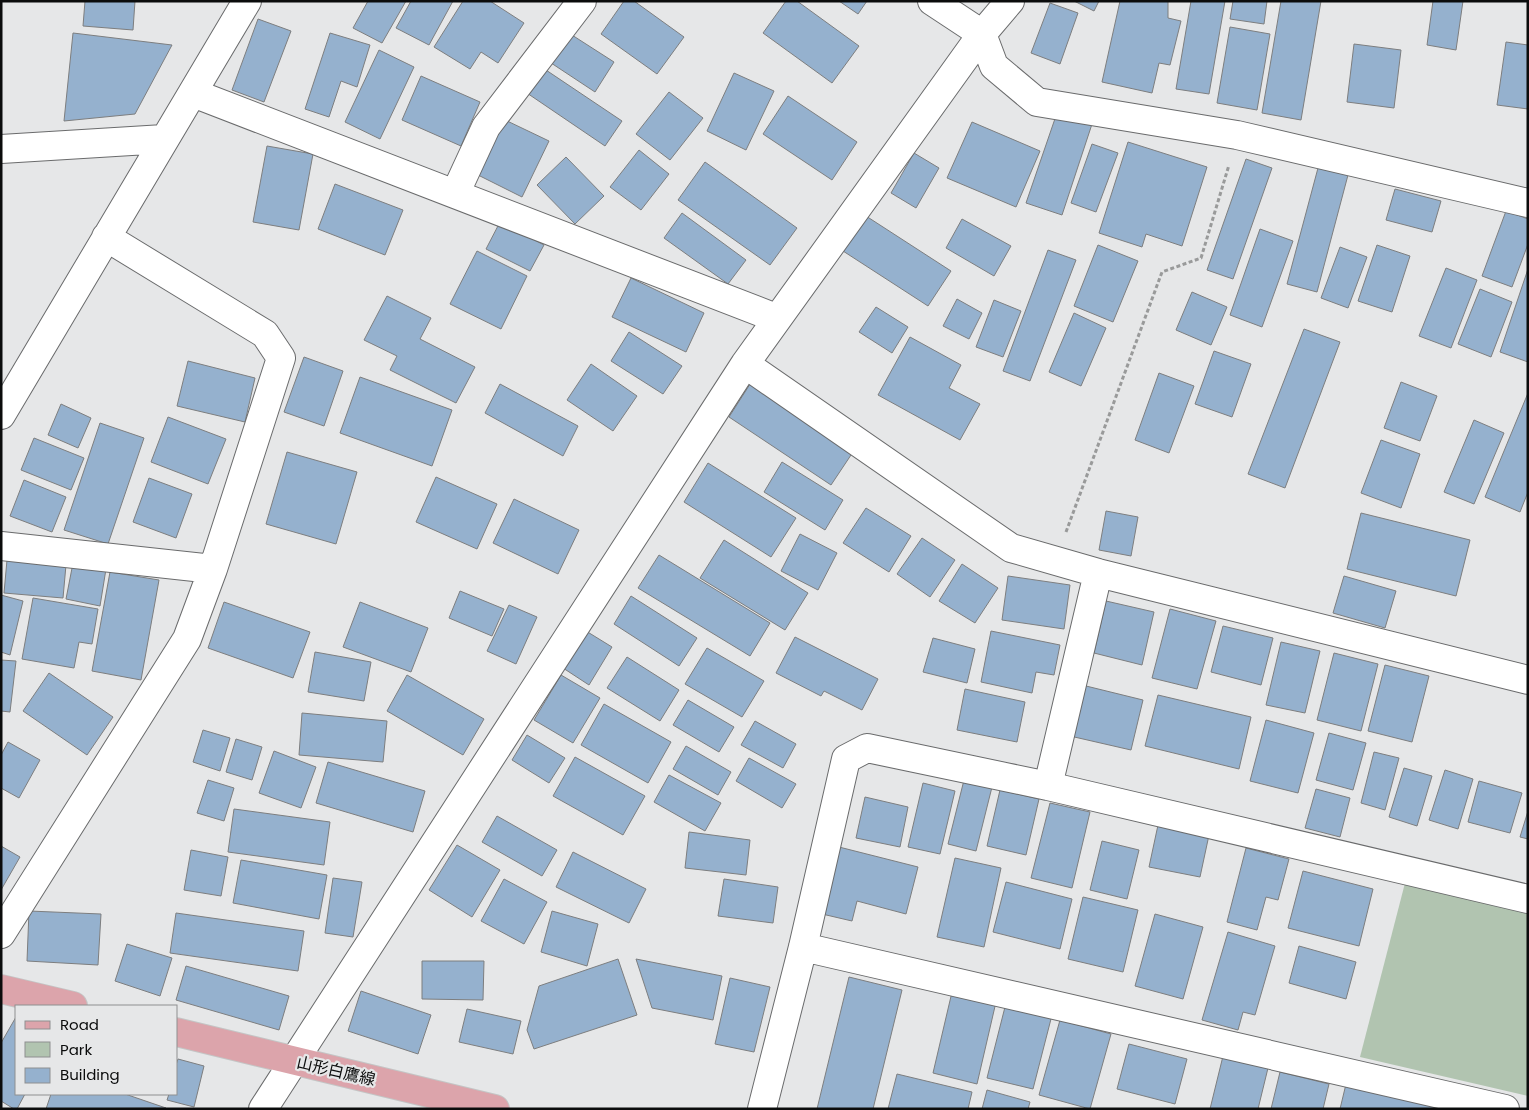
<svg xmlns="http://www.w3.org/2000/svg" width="1529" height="1110" font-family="Poppins,'Noto Sans JP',sans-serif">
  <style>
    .green { fill: #b1c4b0 }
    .building { fill: #95b1ce; stroke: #7d7e7f }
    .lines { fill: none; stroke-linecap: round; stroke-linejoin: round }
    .minor-casing { stroke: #6a6b6c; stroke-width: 30 }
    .major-casing { stroke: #c4c5c5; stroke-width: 30 }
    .path { stroke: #999a9a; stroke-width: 3; stroke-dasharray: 4 2.5; stroke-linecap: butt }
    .minor { stroke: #fff; stroke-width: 28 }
    .major { stroke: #dca4ab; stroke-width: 28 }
    .labels { text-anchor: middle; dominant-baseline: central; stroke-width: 4.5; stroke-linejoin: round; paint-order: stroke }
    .street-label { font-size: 16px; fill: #0b0c0c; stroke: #e6e7e8 }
  </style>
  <rect width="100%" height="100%" fill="#e6e7e8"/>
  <path class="green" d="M1405,883L1528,911V1096L1360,1057Z"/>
  <path class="building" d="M85,1H135L133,30L83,26Z
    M368,1H406L382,43L353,28Z
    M411,1H453L429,45L396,28Z
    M463,1H490L524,23L498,63L481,52L470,69L434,47Z
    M624,1H634L684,37L657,74L601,34Z
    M786,1H797L859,46L832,83L763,33Z
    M839,1H867L858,14Z
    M1074,1H1099L1094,11Z
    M1120,1H1168V18L1181,21L1170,65L1159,63L1152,93L1102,82Z
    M1191,1H1225L1209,94L1176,89Z
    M1233,1H1267L1264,24L1230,19Z
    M1281,1H1321L1301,120L1262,113Z
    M1433,1H1463L1456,50L1427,45Z
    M1050,3L1078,13L1060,64L1031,53Z
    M258,19L291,31L264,102L232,90Z
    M1230,27L1270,34L1257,110L1217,103Z
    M561,28L614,62L595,92L542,57Z
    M73,33L172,45L135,114L64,121Z
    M330,33L370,45L357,87L341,81L329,117L305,109Z
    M1506,42L1528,45V109L1497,105Z
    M1354,44L1401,50L1394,108L1347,102Z
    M379,50L414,67L380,139L345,122Z
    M537,64L622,121L605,146L521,89Z
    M734,73L774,91L746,150L707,131Z
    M421,76L480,102L461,146L402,120Z
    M669,92L703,118L670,160L636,134Z
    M788,96L857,142L832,180L763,134Z
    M1059,107L1094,118L1062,215L1026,203Z
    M503,119L549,141L522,197L476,174Z
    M972,122L1040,151L1016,207L947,178Z
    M1128,142L1207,167L1182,246L1146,234L1142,247L1099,233Z
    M1092,144L1118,153L1096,212L1071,203Z
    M267,146L313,154L299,230L253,222Z
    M639,150L669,174L641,210L610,187Z
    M914,153L939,168L916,208L891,193Z
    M566,157L604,196L575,224L537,185Z
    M1246,159L1272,168L1233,279L1207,270Z
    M705,162L797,228L770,265L678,200Z
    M1318,168L1348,175L1317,292L1287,284Z
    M335,184L403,210L385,255L318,229Z
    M1395,189L1441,201L1432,232L1386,220Z
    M1506,211L1528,219V244L1512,287L1482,276Z
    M682,213L746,260L728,284L664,238Z
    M866,216L951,271L928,306L843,251Z
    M962,219L1011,246L994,276L946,248Z
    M500,222L544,245L530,271L486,249Z
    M1260,229L1293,241L1262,327L1230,315Z
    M1098,245L1138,261L1113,322L1074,306Z
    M1377,245L1410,256L1392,312L1358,301Z
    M1340,247L1367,257L1348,308L1321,298Z
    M1048,250L1076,260L1030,381L1003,371Z
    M477,251L527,276L501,329L450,304Z
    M1446,268L1477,280L1451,348L1419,336Z
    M1528,269V362L1500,352Z
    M631,278L704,313L686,352L612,317Z
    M1480,289L1512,302L1491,357L1458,344Z
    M1192,292L1227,307L1211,345L1176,330Z
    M387,296L431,318L420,339L475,367L456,403L390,370L397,356L364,340Z
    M957,299L982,313L969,339L943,326Z
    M994,300L1021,311L1003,357L976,347Z
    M876,307L908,327L892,353L859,332Z
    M1074,313L1106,328L1081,386L1049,372Z
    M1304,329L1340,342L1285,488L1248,474Z
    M629,332L682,366L663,394L611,361Z
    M910,337L961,365L949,388L980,404L960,440L878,395Z
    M1214,351L1251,364L1232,417L1195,404Z
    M304,357L343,371L324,426L284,412Z
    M188,361L255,378L245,422L177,406Z
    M591,364L637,396L613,431L567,400Z
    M1159,373L1194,386L1169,453L1135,440Z
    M360,377L452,410L432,466L340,433Z
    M752,381L855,449L831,485L729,417Z
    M1401,382L1437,396L1420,441L1384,428Z
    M500,384L578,426L563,456L485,413Z
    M1528,393V492L1520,512L1485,497Z
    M61,404L91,418L78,448L48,435Z
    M168,417L226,439L208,484L151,462Z
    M1474,420L1504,433L1474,504L1444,492Z
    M100,423L144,438L108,544L64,530Z
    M34,438L84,458L71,490L21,470Z
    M1381,440L1420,454L1401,508L1361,493Z
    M287,452L357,472L336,544L266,524Z
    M782,462L843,500L825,530L764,492Z
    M708,463L796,518L771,557L684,502Z
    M436,477L497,504L477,549L416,522Z
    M149,478L192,494L176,538L133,522Z
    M24,480L66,497L52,532L10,516Z
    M514,499L579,530L558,574L493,543Z
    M866,508L911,536L889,572L843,543Z
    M1106,511L1138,517L1131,556L1099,550Z
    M1361,513L1470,540L1456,596L1347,569Z
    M800,534L837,553L818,590L781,571Z
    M922,538L955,560L930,597L897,574Z
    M724,540L808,593L785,630L700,578Z
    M659,555L770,623L750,656L638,588Z
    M7,560L66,565L63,598L4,593Z
    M73,563L106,569L100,606L66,599Z
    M962,564L998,588L975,623L939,601Z
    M110,572L159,580L141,680L92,671Z
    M1008,576L1070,585L1064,629L1002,620Z
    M1344,576L1396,591L1385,628L1333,613Z
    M460,591L504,609L492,636L449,618Z
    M1,595L23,601L10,655L1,652Z
    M631,596L697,638L679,666L614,624Z
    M33,598L98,609L92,644L79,642L74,668L22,659Z
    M1106,601L1154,612L1142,665L1094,653Z
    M224,602L310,632L293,678L208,648Z
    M360,602L428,628L411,672L343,647Z
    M509,605L537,617L516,664L487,651Z
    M1170,609L1216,621L1197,689L1152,678Z
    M1223,626L1273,638L1261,685L1211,672Z
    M586,631L612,647L589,685L563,668Z
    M991,631L1060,645L1054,675L1036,672L1032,693L981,682Z
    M795,637L878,679L862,710L824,691L821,696L776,673Z
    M933,638L975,649L967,683L923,672Z
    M1281,642L1320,651L1305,713L1266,705Z
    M707,648L764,681L742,717L685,684Z
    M315,652L371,662L364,701L308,692Z
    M1334,653L1378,664L1361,731L1317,720Z
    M627,657L679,690L660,721L607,688Z
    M1,660L16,661L10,712L1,711Z
    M1385,665L1429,676L1412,742L1368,731Z
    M49,673L113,717L87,755L23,711Z
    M407,675L484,719L463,755L387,711Z
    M561,675L600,698L573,743L534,720Z
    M1082,685L1143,700L1131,750L1070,736Z
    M965,689L1025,702L1017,742L957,730Z
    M1158,695L1251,717L1239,769L1145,746Z
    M688,700L734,727L719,752L673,725Z
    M604,704L671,742L648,783L581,745Z
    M302,713L387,721L383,762L299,755Z
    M1266,720L1314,733L1298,793L1250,781Z
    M755,721L796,744L783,768L741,745Z
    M203,730L230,738L220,771L193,762Z
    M1329,733L1366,743L1353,790L1316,780Z
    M527,735L565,758L549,783L512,760Z
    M236,739L262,747L252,780L226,772Z
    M8,742L40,760L19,798L1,788V755Z
    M686,746L731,772L718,795L673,769Z
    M274,751L316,767L301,808L259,793Z
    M1374,752L1399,758L1385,810L1361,803Z
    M575,757L645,796L623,835L553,796Z
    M749,758L796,784L782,808L736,781Z
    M328,762L425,791L413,832L316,803Z
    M1404,768L1432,776L1417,826L1389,817Z
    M1445,770L1473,779L1458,829L1429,820Z
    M669,775L721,803L705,831L654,802Z
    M965,776L993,783L976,851L948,844Z
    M208,780L234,788L224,821L197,813Z
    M1479,781L1522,793L1510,833L1468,822Z
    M923,783L955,791L940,854L908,847Z
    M1316,789L1350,798L1340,837L1305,828Z
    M1000,790L1039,799L1026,855L987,846Z
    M865,797L908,807L900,847L856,838Z
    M1050,803L1090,812L1072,888L1031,878Z
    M234,809L330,822L324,865L228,852Z
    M1528,811V839L1520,837Z
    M497,816L557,850L542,876L482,842Z
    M1158,825L1209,835L1200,877L1149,867Z
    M689,832L750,840L746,875L685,868Z
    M1102,841L1139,850L1127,899L1090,890Z
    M457,845L500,870L472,917L429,890Z
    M1,846L20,857L1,890Z
    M839,847L918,867L906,914L857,901L852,921L822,914Z
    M1246,848L1289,859L1278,900L1266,897L1257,930L1227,922Z
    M191,850L228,857L221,896L184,890Z
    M573,852L646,889L629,923L556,887Z
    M955,858L1001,868L984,947L937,937Z
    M241,860L327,875L319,919L233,903Z
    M1303,871L1373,889L1359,946L1288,928Z
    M333,878L362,882L353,937L325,933Z
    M504,879L547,902L524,944L481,921Z
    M724,879L778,887L773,923L718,916Z
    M1006,882L1072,899L1060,949L993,932Z
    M1083,897L1138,910L1123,972L1068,959Z
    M29,911L101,914L98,965L27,961Z
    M552,911L598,924L587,966L541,952Z
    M176,913L304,931L298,971L170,953Z
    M1155,914L1203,927L1183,999L1135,986Z
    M1228,932L1275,946L1255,1015L1243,1012L1238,1030L1202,1020Z
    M127,944L172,958L160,996L115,981Z
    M1299,946L1356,962L1346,999L1289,983Z
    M618,959L637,1015L534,1049L527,1030L539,986Z
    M636,959L722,976L713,1020L652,1008Z
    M422,961H484L483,1000L422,999Z
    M186,966L289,996L279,1030L176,1000Z
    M849,977L902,990L873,1109H817Z
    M730,978L770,987L754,1052L715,1044Z
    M361,991L431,1015L418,1054L348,1031Z
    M952,992L996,1002L977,1084L933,1073Z
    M1006,1003L1052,1015L1033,1089L987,1078Z
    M467,1009L521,1021L513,1054L459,1042Z
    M16,1017V1094H25L17,1109H14L1,1101V1043Z
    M1060,1020L1111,1034L1090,1109L1039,1095Z
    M1129,1044L1187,1059L1175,1104L1117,1089Z
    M1223,1056L1268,1068L1258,1109H1210Z
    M178,1059L204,1066L194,1107L167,1100L169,1094H176V1065Z
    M1280,1072L1329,1084L1323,1109H1271Z
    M897,1074L972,1092L968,1109H888Z
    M1346,1084L1456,1109H1340Z
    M987,1090L1030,1102L1028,1109H982Z
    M51,1094H125L166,1108L46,1109Z"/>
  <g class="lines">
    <g class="minor-casing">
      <path id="minor" d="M932,1L982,34L994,66L1037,102L1237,135L1528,203
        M193,93L776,318
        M1,149L164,139
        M455,194L486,127L582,1
        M745,364L1011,548L1098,573L1528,680
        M1,415L247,1
        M1,546L213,569
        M1048,786L1098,573
        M1,934L187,639L213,569L281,358L265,334L106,237
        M803,947L1505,1109
        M263,1109L745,364L982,34L1010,1
        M762,1109L803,947L846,759L867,748L1048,786L1528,899"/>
    </g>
    <g class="major-casing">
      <path id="major" d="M1,989L73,1006
        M176,1032L495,1109"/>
    </g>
    <path class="path" d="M1066,532L1162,272L1201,258L1229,165"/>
    <use href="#minor" class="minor"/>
    <use href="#major" class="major"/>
  </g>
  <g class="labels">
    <g class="street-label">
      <text transform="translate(336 1071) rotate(13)">山形白鷹線</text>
    </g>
  </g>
  <rect width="1529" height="1110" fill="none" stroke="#0b0c0c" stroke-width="5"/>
  <rect x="15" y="1005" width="162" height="90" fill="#e6e7e8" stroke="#8e8f90"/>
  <rect x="25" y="1021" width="25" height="8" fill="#dca4ab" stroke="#8e8f90"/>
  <text x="60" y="1030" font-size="15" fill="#0b0c0c">Road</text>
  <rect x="25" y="1042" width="25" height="15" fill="#b1c4b0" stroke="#8e8f90"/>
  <text x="60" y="1055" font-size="15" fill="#0b0c0c">Park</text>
  <rect x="25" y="1068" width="25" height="15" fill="#95b1ce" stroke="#8e8f90"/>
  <text x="60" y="1080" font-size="15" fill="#0b0c0c">Building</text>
</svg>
